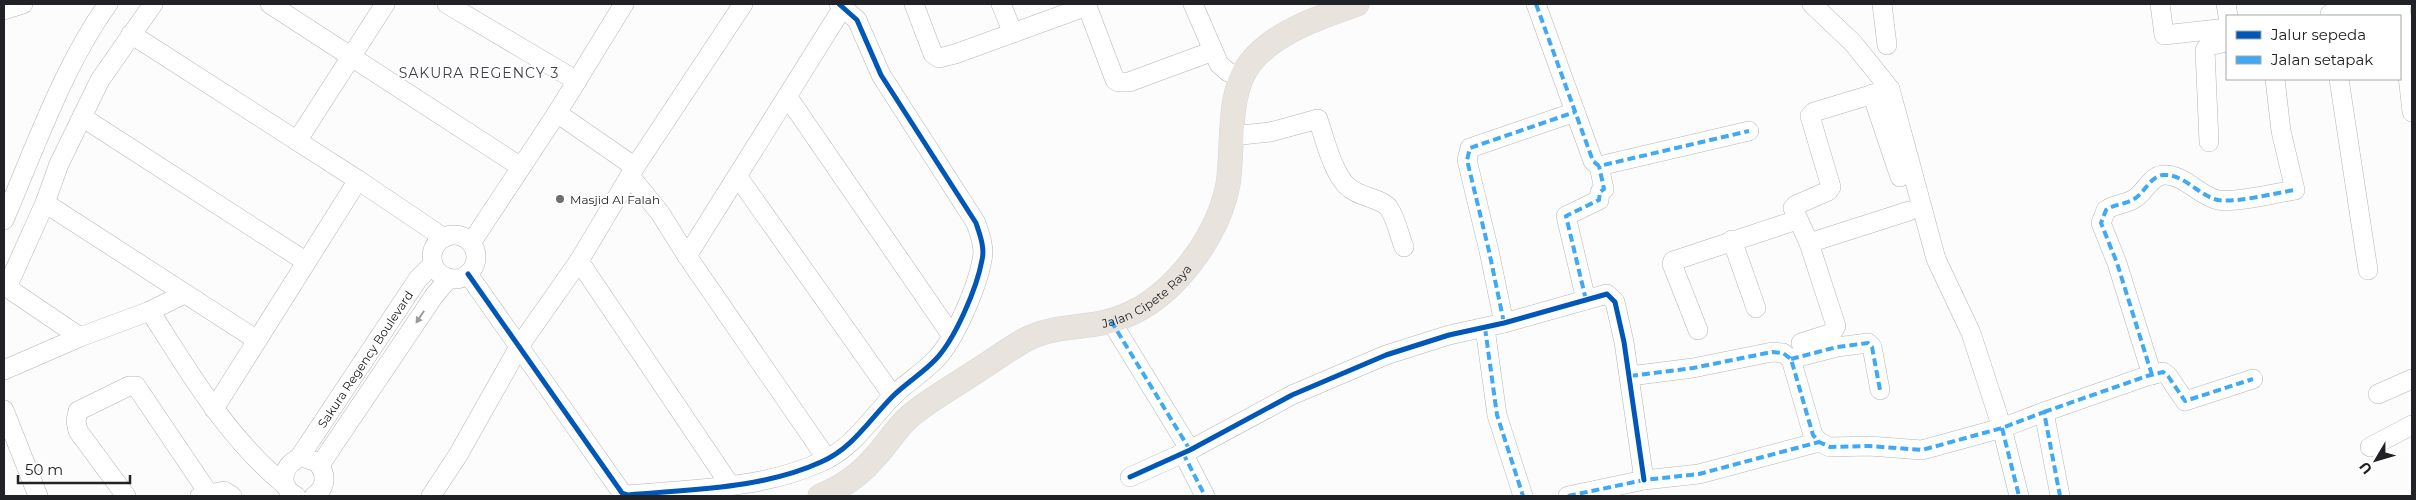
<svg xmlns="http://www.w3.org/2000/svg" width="2416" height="500" font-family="Montserrat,sans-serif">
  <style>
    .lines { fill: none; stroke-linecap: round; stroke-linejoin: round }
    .minor-casing { stroke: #b4b5b6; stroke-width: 20 }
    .major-casing { stroke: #d6d6d7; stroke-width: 25 }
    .minor { stroke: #fff; stroke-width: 19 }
    .major { stroke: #e8e3dd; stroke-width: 24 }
    .quiet { stroke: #3fa9f5; stroke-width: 4; stroke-dasharray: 8 4; stroke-linecap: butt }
    .cycleway-casing { stroke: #fff; stroke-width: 8 }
    .cycleway { stroke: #0057b8; stroke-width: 5 }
    .oneway { fill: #9b9c9d }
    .poi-dot { fill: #6e6e71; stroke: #fff; stroke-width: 2 }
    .labels { text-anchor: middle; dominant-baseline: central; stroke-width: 4; stroke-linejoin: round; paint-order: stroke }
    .poi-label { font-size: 12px; fill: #212226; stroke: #fff; text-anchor: start }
    .street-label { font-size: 12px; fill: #212226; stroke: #fff }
    .neighbourhood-label { font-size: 14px; letter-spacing: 1px; fill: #3f4149; stroke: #fff }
  </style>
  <rect width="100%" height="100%" fill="#fcfcfc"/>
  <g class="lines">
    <g class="minor-casing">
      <g id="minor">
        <path d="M270,4L521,167"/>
        <path d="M447,4L577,81"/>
        <path d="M914,4L933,54L939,58L955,54L1087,6L1115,80L1118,82H1129L1213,51"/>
        <path d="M1001,4L1013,33"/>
        <path d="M1193,4L1219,64L1228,72L1241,77"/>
        <path d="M1536,4L1593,161L1599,166L1749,131"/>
        <path d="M1812,4L1853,43L1890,89L1936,259L1971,333L2002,428L2019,496"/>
        <path d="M1882,4L1887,45"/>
        <path d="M2160,4L2164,35L2227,28"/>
        <path d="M2226,4L2228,16"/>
        <path d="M2400,4L2412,112"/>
        <path d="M4,10L23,4"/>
        <path d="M2330,14L2400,6"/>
        <path d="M131,34L358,180L214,409"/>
        <path d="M2339,79L2368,270"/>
        <path d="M1872,94L1900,177"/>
        <path d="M787,96L952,336"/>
        <path d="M557,113L635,167"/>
        <path d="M82,117L305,261"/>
        <path d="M1232,136L1270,132L1318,119C1324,137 1333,173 1347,186C1358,197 1380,198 1388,207C1396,217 1399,235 1404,247"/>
        <path d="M297,141L385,4"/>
        <path d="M2209,142L2205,50L2208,46L2227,42"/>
        <path d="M630,176L660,213L687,256L827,459"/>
        <path d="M738,177L893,396"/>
        <path d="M358,180L444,238"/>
        <path d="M45,203L257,340"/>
        <path d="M4,220C34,150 64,65 108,4"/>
        <circle cx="454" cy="257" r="22"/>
        <path d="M1732,240L1756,308"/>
        <path d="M471,243L557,113L624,4"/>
        <path d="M1809,243L1909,211"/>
        <path d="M687,256L843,7"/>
        <path d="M579,261L730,485"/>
        <path d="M468,274L622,493L628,495C692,489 762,489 821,462C853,448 869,420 893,396C906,383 923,373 936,359C955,339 977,288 982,260C985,248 980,235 976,223L881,75L857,20L839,4"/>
        <path d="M1586,300L1566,216L1599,200L1600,192L1604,189L1599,166"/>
        <path d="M150,311C189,372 228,439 285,485"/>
        <path d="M1111,321L1190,450"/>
        <path d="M1504,323L1489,251L1467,160L1470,148L1575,112"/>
        <path d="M1485,328L1497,415L1523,496"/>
        <path d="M1698,330L1672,264L1673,261L1797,220"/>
        <path d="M80,337L12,291L9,283L45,203L59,164L100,80L153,4"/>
        <path d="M1801,343L1832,333L1836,326L1809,243L1793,208L1796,205L1828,191L1831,187L1810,116L1814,112L1890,89"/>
        <path d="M1791,359L1837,347L1868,343L1872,347L1880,390"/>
        <path d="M4,370L80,337L150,311L184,294"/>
        <path d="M2152,375L2117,263L2101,223L2106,210C2115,204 2126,204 2134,199C2145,193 2149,177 2163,175C2183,173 2199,196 2218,200C2237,203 2275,193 2295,190L2281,131L2275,79"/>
        <path d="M1630,376L1693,368L1772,352L1783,353L1791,359L1813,435L1819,442L1830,447L1869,446L1922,450L2002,428L2044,412L2060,496"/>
        <path d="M2378,394L2412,379"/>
        <path d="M4,410L38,496"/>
        <path d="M2044,412L2147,376L2163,372L2168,376L2185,401L2253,379"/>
        <path d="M2370,447L2412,425"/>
        <path d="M1183,453L1205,496"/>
        <path id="s1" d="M299,458L418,279L433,264"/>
        <path d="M320,465L434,296L449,278"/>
        <path d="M1130,477L1190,450L1292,395L1386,355L1449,335L1504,323L1607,294L1615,302L1624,342L1644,480"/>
        <path d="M126,496L78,431L76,421L78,411L129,386H136L209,494"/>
        <path d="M200,496L224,491L232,496"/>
        <path d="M296,496C276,486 283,463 302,457L317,462C327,474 327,487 314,496"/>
        <path d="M431,496L458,455L520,345L579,261L635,167L743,4"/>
        <path d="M1568,496L1644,480L1699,474L1819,442"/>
      </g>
    </g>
    <g class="major-casing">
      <g id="major">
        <path id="s2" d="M820,496C840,488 860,475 874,458C887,445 896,428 910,416C929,400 951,388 972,374C990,363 1007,350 1025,340C1049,327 1076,328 1102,323C1131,317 1155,302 1176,280C1200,255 1222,219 1228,184C1234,147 1226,92 1251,62C1276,31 1321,17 1357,4"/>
      </g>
    </g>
    <use href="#minor" class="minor"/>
    <use href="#major" class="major"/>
    <path class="quiet" d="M1536,4L1593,161L1599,166L1749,131
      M1586,300L1566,216L1599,200L1600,192L1604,189L1599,166
      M1111,321L1190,450
      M1504,323L1489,251L1467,160L1470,148L1575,112
      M1485,328L1497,415L1523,496
      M1791,359L1837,347L1868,343L1872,347L1880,390
      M2152,375L2117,263L2101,223L2106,210C2115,204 2126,204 2134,199C2145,193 2149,177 2163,175C2183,173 2199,196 2218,200C2237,203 2275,193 2295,190
      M1630,376L1693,368L1772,352L1783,353L1791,359L1813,435L1819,442L1830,447L1869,446L1922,450L2002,428L2044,412L2060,496
      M2044,412L2147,376L2163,372L2168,376L2185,401L2253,379
      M2002,428L2019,496
      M1183,453L1205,496
      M1568,496L1644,480L1699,474L1819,442"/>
    <g class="cycleway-casing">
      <path id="cycleway" d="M468,274L622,493L628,495C692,489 762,489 821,462C853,448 869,420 893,396C906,383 923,373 936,359C955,339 977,288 982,260C985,248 980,235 976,223L881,75L857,20L839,4
        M1130,477L1190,450L1292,395L1386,355L1449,335L1504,323L1607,294L1615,302L1624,342L1644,480"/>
    </g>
    <use href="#cycleway" class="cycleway"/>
  </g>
  <defs><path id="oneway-solid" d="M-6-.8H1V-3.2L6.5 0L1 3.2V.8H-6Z" transform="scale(1.25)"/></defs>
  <use class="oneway" href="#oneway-solid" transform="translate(420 317) rotate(123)"/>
  <circle class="poi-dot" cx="560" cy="199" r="5"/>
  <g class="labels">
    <g class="poi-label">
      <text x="570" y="199">Masjid Al Falah</text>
    </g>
    <g class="street-label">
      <text stroke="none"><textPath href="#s2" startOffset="392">Jalan Cipete Raya</textPath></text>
      <text stroke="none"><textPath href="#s1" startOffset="119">Sakura Regency Boulevard</textPath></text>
    </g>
    <g class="neighbourhood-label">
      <text x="479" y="73">SAKURA REGENCY 3</text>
    </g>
  </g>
  <rect width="2416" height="500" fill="none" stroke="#212226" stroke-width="10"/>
  <rect x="2226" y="15" width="175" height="65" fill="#ffffff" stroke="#a6a7a8"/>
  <rect x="2236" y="31" width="25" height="8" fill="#0057b8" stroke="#a6a7a8"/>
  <text x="2271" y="40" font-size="15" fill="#212226">Jalur sepeda</text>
  <rect x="2236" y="56" width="25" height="8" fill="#3fa9f5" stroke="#a6a7a8"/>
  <text x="2271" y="65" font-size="15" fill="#212226">Jalan setapak</text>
  <g transform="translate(2376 460) rotate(232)" stroke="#ffffff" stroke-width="4" paint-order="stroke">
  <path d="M0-4L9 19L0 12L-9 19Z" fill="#212226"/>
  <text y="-8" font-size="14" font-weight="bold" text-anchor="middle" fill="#212226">U</text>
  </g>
  <path d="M18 475v8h112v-8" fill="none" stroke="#212226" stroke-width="2.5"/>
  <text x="25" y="475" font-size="15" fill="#212226" stroke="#ffffff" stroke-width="4" paint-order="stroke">50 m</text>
</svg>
